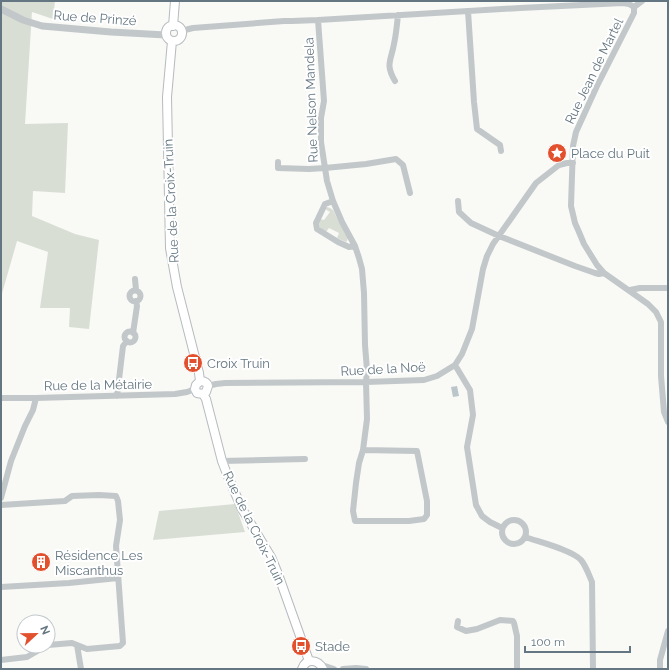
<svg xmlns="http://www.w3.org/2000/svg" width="669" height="670" font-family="Raleway,sans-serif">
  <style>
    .green { fill: #d9ded5 }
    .water { fill: #bac6ca }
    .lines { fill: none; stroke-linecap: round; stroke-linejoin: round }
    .secondary-casing { stroke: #b5bbbf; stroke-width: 10 }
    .minor { stroke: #c2c7ca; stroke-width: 6 }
    .tertiary { stroke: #c2c7ca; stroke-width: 7 }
    .secondary { stroke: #fff; stroke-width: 8 }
    .labels { text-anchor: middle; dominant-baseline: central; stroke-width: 4; stroke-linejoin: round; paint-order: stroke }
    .street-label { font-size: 13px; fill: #647681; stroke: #fff }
    .poi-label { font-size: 13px; fill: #647681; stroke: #fff; text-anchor: start }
  </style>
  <rect width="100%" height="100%" fill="#f9f9f6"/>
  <path class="green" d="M1,1H55L53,19L32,12L25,124L68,123L65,193L33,191L32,216L75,234L99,240L89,329L69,327L70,308H40L48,252L17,241L1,297Z
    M327,207L330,208L333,210L339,222L348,238L347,241L346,242L337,238L339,233L329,228L326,232L320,228L319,222L320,219L324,220L330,212L325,209Z
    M235,504L245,532L153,540L159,511Z"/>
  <path class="water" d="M457,386L459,396L453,397L451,387Z"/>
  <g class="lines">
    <g class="secondary-casing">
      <path id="secondary" d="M166 33a8 8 0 1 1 16 0a8 8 0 1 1-16 0Z
        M173,26L175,1
        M172,41L167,97L170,248L177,287L199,373L200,381
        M200,381C204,381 207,382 208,386L206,392L203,394
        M200,381L196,385L195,389L197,393L203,394
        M203,394L206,399L222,461L227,474L242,509L271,557L278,574L309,661
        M302,669C306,658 318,659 323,669"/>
    </g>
    <path class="minor" d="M634,7V13L631,19L597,86L576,132L573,146L571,206L575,223L579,232L584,244L597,265L604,273L648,304L656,312L661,322V376L664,412L668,422
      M634,7L642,1
      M468,11L474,102L477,129L500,145L501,151
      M318,20L324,101L321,118V142L327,181L333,201L342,222L355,246L359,258L362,269L364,293L365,345L367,370L366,382L367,419L363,450L359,463L356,483L353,511L355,521H409L424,519L427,515V501L417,451L363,450
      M181,31L193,28L284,21H292L318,20L520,8L623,3L629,4L634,7
      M395,81C385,64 391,61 394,44C396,35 397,25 398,15
      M278,162V168L309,169L325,168L366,164L396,159L403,165L410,193
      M333,201L325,204L316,223L317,229L338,242L349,247L355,246
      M458,201L459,212L471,223L499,236L575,266L595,273L599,274L604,273
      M135,279L136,290
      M630,290L640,288H668
      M129.5 296a5.5 5.5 0 1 1 11 0a5.5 5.5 0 1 1-11 0Z
      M124.5 337a5.5 5.5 0 1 1 11 0a5.5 5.5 0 1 1-11 0Z
      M133,333L137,306L136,301
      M455,365L470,390L473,415L467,447L476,505L482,516L490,522L502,528
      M208,386L216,384L225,383L366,382L424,380L437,376L455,365L462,354L472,329L483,269L487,256L493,244L536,183L559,165L567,163H573
      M117,396L123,346L127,341
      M1,398H36L175,394L187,392L195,389
      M222,461L305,459
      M1,498L11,461L25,426L33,410L36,398
      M1,505L65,501L72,496L99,495L116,496L118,501L120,520L116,546L123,643L120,646L87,649L72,643L48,645
      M502 532a12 12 0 1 1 24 0a12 12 0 1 1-24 0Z
      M525,537C539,542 572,550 581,560C586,566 589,575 592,582L593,669
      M1,587L69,583L118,578
      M458,621L457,627L466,631L477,629L500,620L513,621L514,623L517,636V669
      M77,645L81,669
      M1,660L27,657L46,646
      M319,664L334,669
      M343,669L356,668L366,669
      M660,669V660L668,631"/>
    <path class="tertiary" d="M1,9L23,20L42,26L111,32L166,35"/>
    <use href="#secondary" class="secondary"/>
  </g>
  <defs>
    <g id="sight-disc" transform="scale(1)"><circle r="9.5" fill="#e2502d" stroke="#fff"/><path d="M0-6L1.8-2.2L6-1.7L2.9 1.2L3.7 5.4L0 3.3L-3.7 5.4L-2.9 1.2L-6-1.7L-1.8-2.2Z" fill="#fff"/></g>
    <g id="bus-disc" transform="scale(1)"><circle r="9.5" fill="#e2502d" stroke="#fff"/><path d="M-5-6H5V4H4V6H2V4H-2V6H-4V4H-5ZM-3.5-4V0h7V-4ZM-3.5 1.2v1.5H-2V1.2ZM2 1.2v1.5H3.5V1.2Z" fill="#fff"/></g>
    <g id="building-disc" transform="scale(1)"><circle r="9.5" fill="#e2502d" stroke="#fff"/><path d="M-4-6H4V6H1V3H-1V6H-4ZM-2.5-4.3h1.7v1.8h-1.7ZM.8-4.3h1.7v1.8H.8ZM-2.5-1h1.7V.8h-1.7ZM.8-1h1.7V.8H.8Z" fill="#fff"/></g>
  </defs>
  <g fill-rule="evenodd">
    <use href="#sight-disc" x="557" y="153"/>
    <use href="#bus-disc" x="193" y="363"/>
    <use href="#building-disc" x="41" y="562"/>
    <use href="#bus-disc" x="301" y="646"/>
  </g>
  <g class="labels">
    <g class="street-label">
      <text transform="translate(95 18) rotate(4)">Rue de Prinzé</text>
      <text transform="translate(594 71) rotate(-64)">Rue Jean de Martel</text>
      <text transform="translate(311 100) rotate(-92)">Rue Nelson Mandela</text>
      <text transform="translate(171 201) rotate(-93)">Rue de la Croix-Truin</text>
      <text transform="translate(383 369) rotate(-3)">Rue de la Noë</text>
      <text transform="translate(98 385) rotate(-1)">Rue de la Métairie</text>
      <text transform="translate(254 528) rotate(64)">Rue de la Croix-Truin</text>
    </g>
    <g class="poi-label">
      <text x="571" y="153">Place du Puit</text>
      <text x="207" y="363">Croix Truin</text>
      <text x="55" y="555">Résidence Les<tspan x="55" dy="15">Miscanthus</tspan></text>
      <text x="315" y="646">Stade</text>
    </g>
  </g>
  <rect width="669" height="670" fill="none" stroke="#647681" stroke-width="4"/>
  <g transform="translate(36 634) rotate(68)"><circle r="19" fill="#ffffff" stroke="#c1c8cd"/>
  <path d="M0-3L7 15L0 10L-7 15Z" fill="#e2502d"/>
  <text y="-6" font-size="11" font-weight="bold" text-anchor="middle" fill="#647681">N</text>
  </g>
  <path d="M525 646v6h105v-6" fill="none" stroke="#647681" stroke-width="2"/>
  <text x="531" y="646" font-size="12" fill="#647681" stroke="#ffffff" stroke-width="3" paint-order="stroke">100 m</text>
</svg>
